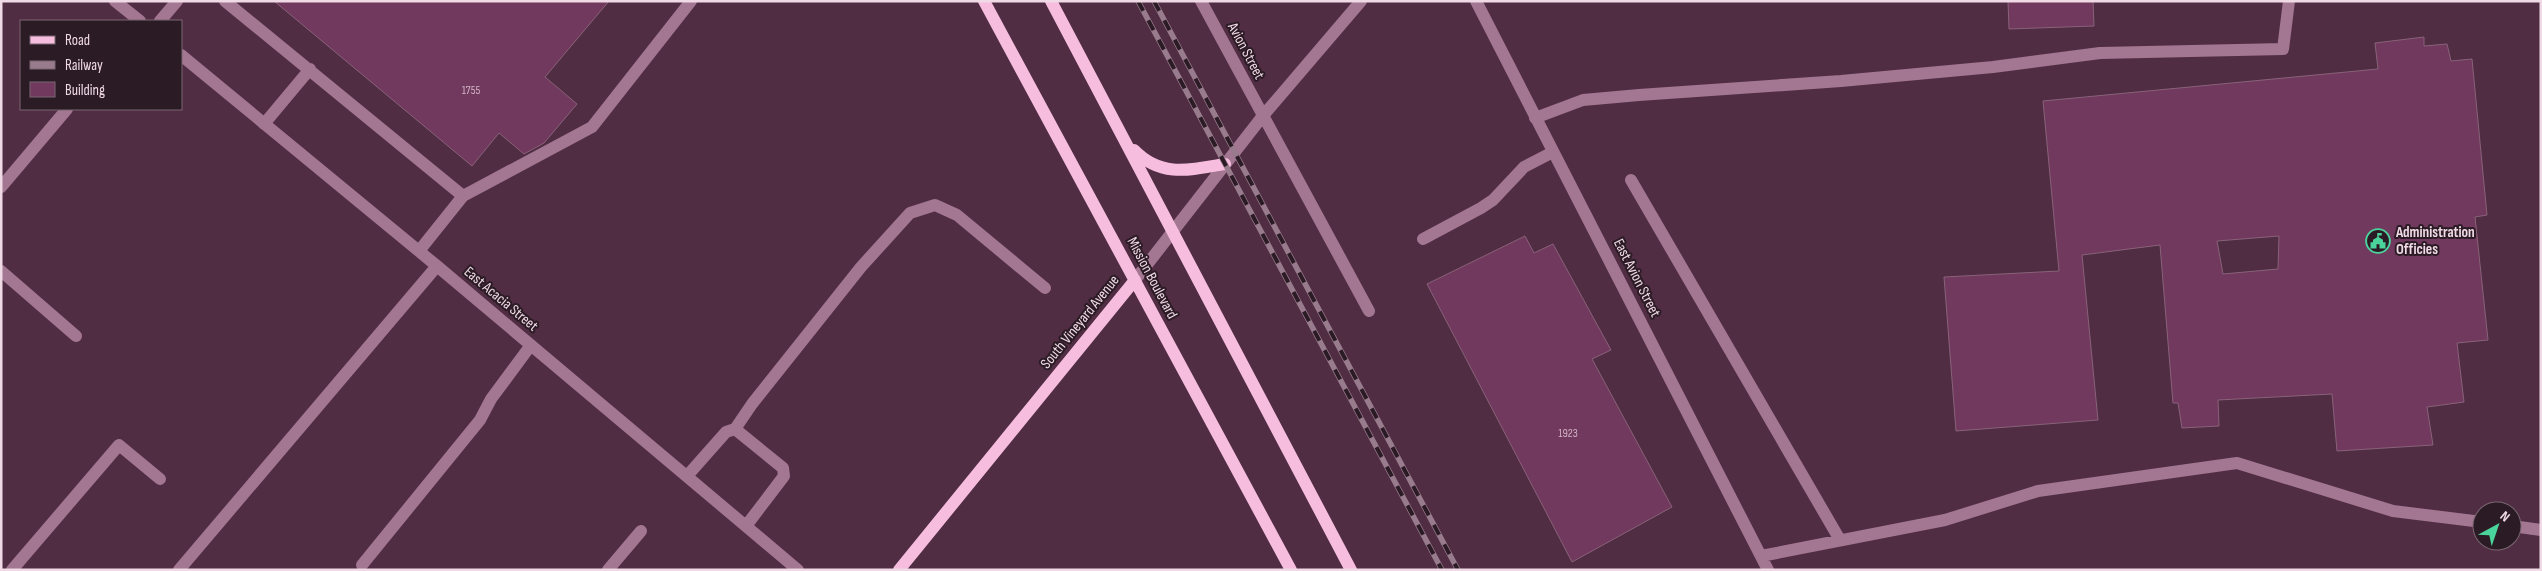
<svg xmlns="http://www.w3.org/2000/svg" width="2542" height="571" font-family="'Sofia Sans Condensed',sans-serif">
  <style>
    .building { fill: #71395d; stroke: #89627a; fill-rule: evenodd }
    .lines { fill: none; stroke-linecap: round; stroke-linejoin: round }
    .minor { stroke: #a37691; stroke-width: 12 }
    .major { stroke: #f6bddf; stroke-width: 12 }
    .rail-casing { stroke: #987b8d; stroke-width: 5.5 }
    .rail { stroke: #2b1b25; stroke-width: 4; stroke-dasharray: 11; stroke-linecap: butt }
    .labels { text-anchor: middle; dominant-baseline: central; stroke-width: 4; stroke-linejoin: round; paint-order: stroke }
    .number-label { font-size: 12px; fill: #d0b2c4 }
    .street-label { font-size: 15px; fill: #f0dae6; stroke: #2b1b25 }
    .poi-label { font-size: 15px; font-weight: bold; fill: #f0dae6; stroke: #2b1b25; text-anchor: start }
  </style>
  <rect width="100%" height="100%" fill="#502d43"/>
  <path class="building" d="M274,1H609L545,77L577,104L544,143L524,154L499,133L472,166Z
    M2008,1H2093L2094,26L2009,29Z
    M2424,37V46L2447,44L2451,61L2472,59L2487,215L2475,217L2488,340L2457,343L2464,402L2427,407L2433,445L2337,451L2332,394L2218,400L2219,426L2182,428L2178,403H2173L2160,245L2082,255L2098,420L1956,431L1944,277L2059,271L2043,101L2378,69L2375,43ZM2279,236L2278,269L2223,274L2217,241Z
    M1525,236L1534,253L1553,244L1611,350L1592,359L1672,507L1572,562L1427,284Z"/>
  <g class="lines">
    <path class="minor" d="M115,1L140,21
      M225,1L463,196
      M1201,1L1369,311
      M1476,1L1768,570
      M160,21L177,1
      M181,55L437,266L798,570
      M1535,118L1583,100L1639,95L1841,81L1993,67L2100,53L2283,49L2289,1
      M264,124L310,69
      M1631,180L1840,540
      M1,187L67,109
      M1423,239L1481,208L1493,200L1524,167L1553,152
      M419,251L463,196L592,127L691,1
      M1,271L76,336
      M1135,280L1262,117L1361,1
      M735,429L752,404L861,267L910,213L935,205L957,215L1045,288
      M687,476L726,432L735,429L783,468L784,476L746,526
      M2512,526L2541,530
      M1761,556L1945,520L2038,491L2237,463L2393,511L2482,522
      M362,565L480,420L491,399L531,345
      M12,570L119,445L160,479
      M179,570L437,266
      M608,570L641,531"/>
    <path class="major" d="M984,1L1291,570
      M1051,1L1351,570
      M1134,150C1161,178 1190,170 1225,164
      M899,570L1135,280"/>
    <g class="rail-casing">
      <path id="rail" d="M1138,1L1442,570
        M1154,1L1458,570"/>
    </g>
    <use href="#rail" class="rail"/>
  </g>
  <defs>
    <g id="civic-ring" transform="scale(1.25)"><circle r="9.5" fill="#2b1b25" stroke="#4ad49c" stroke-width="1.5"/><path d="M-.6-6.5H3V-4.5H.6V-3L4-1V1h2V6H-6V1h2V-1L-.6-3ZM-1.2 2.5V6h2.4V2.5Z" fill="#4ad49c"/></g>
  </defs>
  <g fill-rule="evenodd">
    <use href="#civic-ring" x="2378" y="241"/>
  </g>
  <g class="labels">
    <g class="number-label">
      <text x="471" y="90">1755</text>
      <text x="1568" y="433">1923</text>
    </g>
    <g class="street-label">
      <text transform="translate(1246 51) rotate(62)">Avion Street</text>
      <text transform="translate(1152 278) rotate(62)">Mission Boulevard</text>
      <text transform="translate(1637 278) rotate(63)">East Avion Street</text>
      <text transform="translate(501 299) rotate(40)">East Acacia Street</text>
      <text transform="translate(1080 322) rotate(-51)">South Vineyard Avenue</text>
    </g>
    <g class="poi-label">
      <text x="2396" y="232">Administration<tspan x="2396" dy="17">Officies</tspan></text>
    </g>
  </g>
  <rect width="2542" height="571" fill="none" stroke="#f0dae6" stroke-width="5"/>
  <rect x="20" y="20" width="162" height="90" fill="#2b1b25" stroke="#7a6772"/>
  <rect x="30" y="36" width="25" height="8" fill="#f6bddf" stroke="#7a6772"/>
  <text x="65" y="45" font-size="15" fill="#f0dae6">Road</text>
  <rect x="30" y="61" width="25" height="8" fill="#987b8d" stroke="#7a6772"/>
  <text x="65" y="70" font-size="15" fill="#f0dae6">Railway</text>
  <rect x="30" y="82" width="25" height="15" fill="#71395d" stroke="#7a6772"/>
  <text x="65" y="95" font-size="15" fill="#f0dae6">Building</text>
  <g transform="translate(2497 526) rotate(40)"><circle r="24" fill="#2b1b25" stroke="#7a6772"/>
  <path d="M0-4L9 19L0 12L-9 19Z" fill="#4ad49c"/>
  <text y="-8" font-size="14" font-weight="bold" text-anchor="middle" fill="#f0dae6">N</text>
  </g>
</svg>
